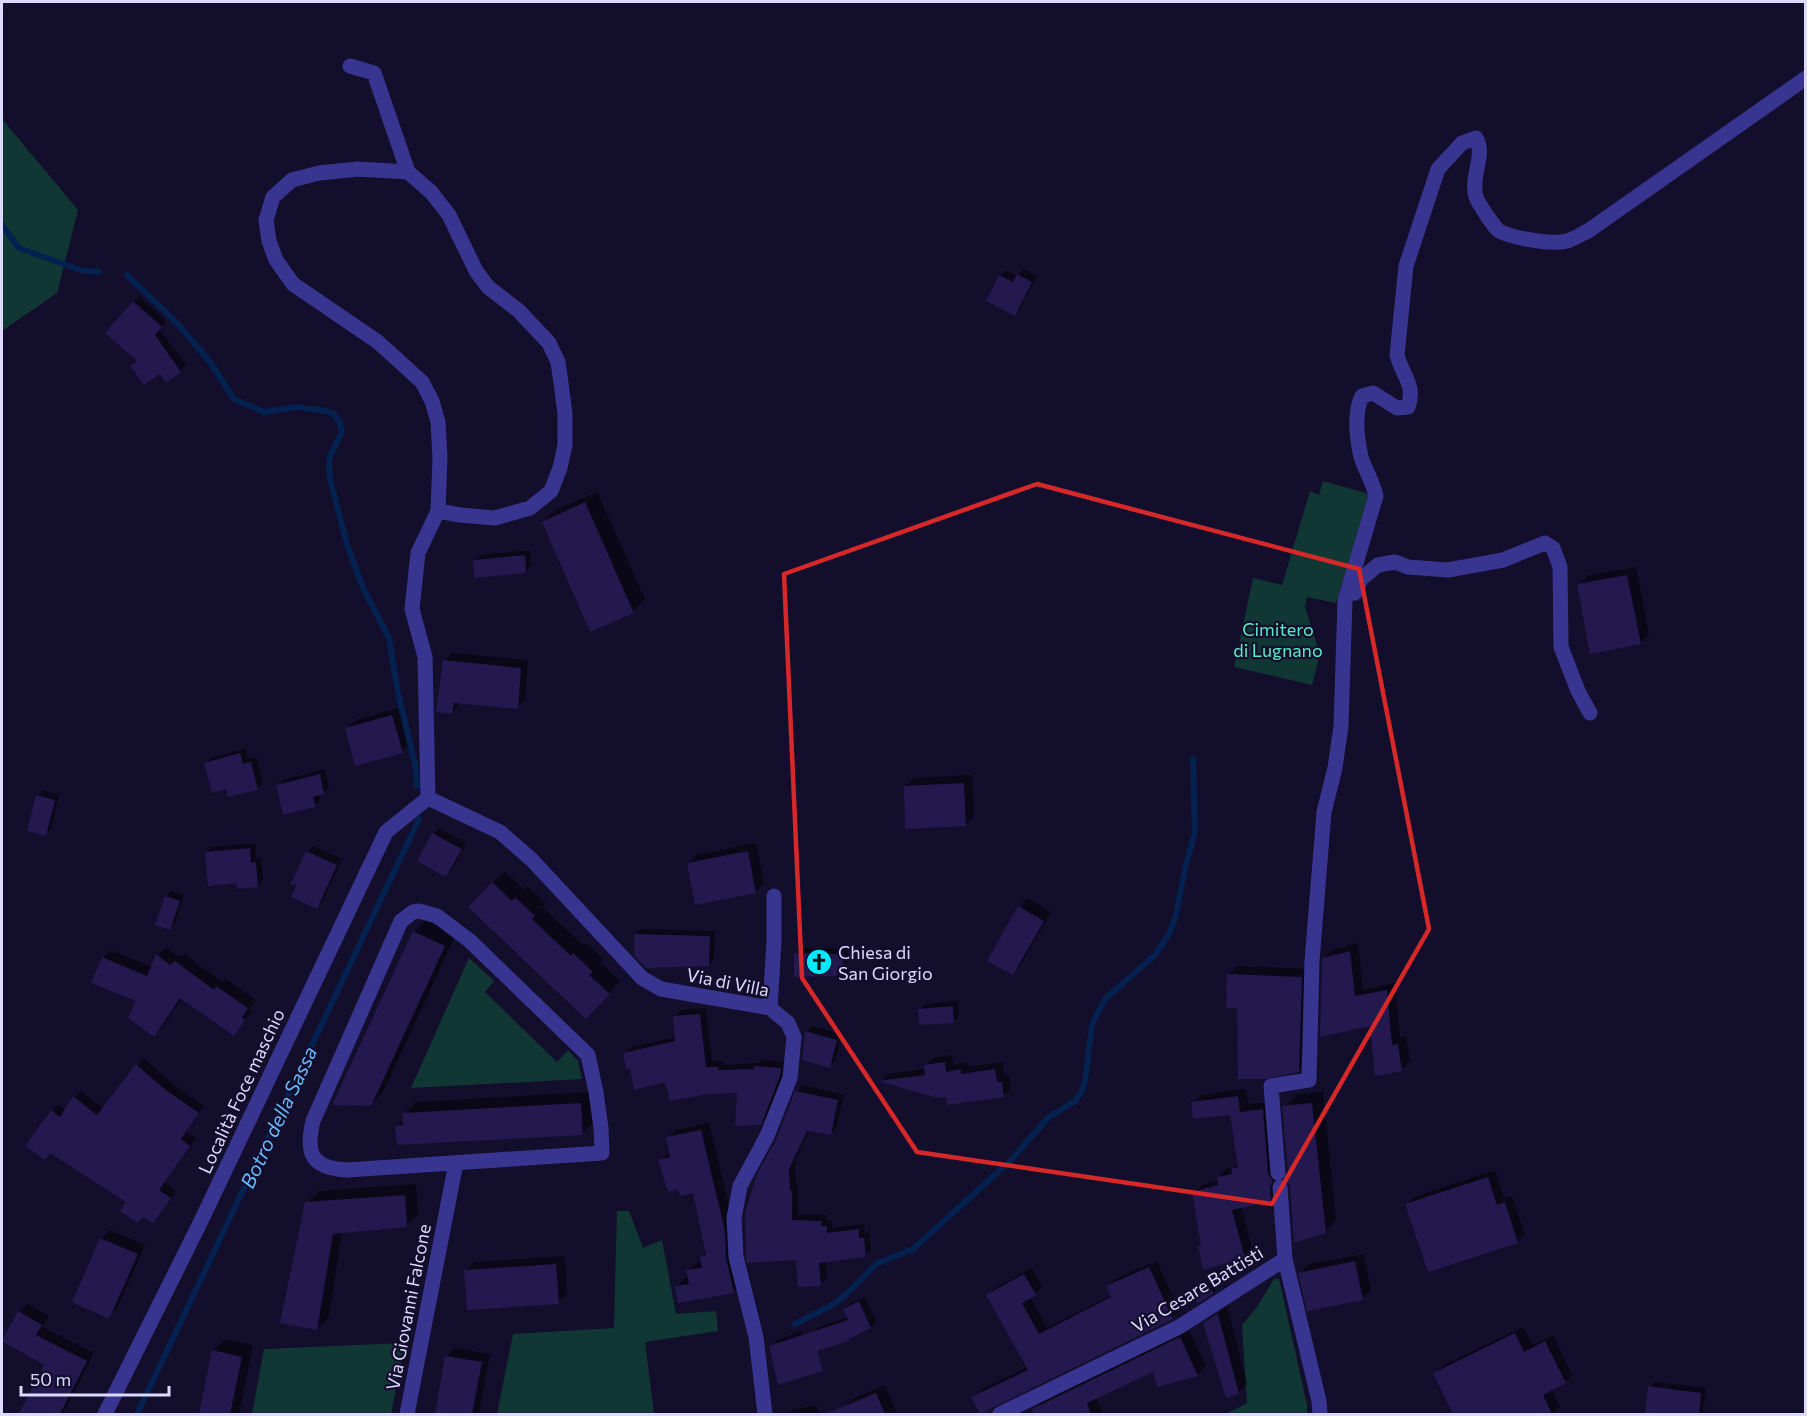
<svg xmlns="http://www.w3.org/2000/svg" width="1807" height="1416" font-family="Commissioner,sans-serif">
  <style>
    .green { fill: #113735 }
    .shadow { fill: #0007 }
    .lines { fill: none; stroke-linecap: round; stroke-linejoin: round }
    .stream { stroke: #05214f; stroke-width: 6 }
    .building { fill: #23194f }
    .minor { stroke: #383590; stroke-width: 15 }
    .marked { fill: none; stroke: #d62828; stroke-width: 4.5; stroke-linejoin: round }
    .labels { text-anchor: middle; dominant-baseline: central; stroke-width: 4.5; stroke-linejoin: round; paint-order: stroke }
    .park-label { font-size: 18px; fill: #59ecc6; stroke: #130e2c }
    .poi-label { font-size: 18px; fill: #dedaff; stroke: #130e2c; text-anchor: start }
    .street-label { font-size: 18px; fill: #dedaff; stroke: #130e2c }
    .water-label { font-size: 20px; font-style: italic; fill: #68baff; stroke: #130e2c }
  </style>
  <rect width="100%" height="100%" fill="#130e2c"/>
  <path class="green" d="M2,119L78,210L57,293L2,331Z
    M1323,481L1369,494L1336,603L1307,597L1305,607L1320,654L1312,685L1234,667L1253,578L1282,585L1310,491L1319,495Z
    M469,958L494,981L485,992L557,1062L568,1050L578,1061L582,1079L411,1088Z
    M617,1211H629L643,1248L662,1240L676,1314L716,1311L718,1331L645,1342L654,1414H497L513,1334L614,1328Z
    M1274,1279H1279L1307,1405V1414H1214L1228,1413L1247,1403L1242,1325L1257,1307Z
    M405,1343L391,1414H252L264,1349Z"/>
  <path class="shadow" d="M1024,269L1037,276L1020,309L1015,314L1000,276L1006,270L1017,276Z
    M139,297L166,321L159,329L186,365L180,371L138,360L134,302Z
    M597,492L645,599L633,611L543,522L555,510Z
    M530,550L531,565L526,571L474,560L480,555Z
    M1636,567L1649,634L1640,643L1579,585L1587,576Z
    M452,653L528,660L525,699L517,707L460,702L452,713L444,661Z
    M401,707L411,743L402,752L347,728L356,720Z
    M245,749L248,759L256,757L263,783L257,788L227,787L206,763L211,758Z
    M325,769L329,787L324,793L319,794L321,800L315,806L277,785L283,780Z
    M972,775L974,816L965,825L905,787L914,778Z
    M43,791L59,795L51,829L45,834L37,796Z
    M439,828L466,843L452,870L446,875L419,860L434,834Z
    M255,843L256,858H261L263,880L258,886L237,882L207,852L212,847Z
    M756,843L764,883L756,892L688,864L697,855Z
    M313,846L342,859L322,902L316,907L299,882L293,883L308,852Z
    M504,871L525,890L528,887L546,903L542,907L583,945L586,943L603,959L600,962L620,981L598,1005L470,907Z
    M172,891L184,895L175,922L169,928L166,897Z
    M1028,898L1051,912L1021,964L1013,973L1019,907Z
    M426,920L456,934L383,1092L371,1104L414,932Z
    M641,929L715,931L714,959L709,965L635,935Z
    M1358,943L1363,989L1395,983L1400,1037L1406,1036L1410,1061L1402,1069L1324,958L1332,950Z
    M166,947L179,957L184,954L222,982L226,979L256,1000L249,1009L252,1011L234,1034L182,998L162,1027L154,1035L138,1000L103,958L111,950L152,967L158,955Z
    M801,948L842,949L848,953L849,958L836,975L795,976L796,953Z
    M1237,966L1310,969L1308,1061L1299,1070L1238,1007L1229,975Z
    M958,1001L959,1016L953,1022L920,1009L926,1004Z
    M706,1008L712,1061H724V1065L759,1063L762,1060L787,1062L767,1117L760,1124L739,1091L666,1080L631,1067L625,1053L632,1047L676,1037L674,1017L681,1010Z
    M812,1026L842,1034L835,1061L829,1066L807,1031Z
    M952,1055L954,1065L968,1062V1067L1003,1062L1004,1075H1009L1011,1088L1003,1096L947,1095L881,1081L888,1074L926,1069L925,1066L933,1058Z
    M144,1058L170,1082L204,1106L186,1132L196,1138L164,1182L176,1191L153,1221L128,1202L52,1111L58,1105L66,1110L81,1091L104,1109Z
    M803,1085L844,1095L836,1128L830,1134L809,1130L795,1161L796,1184L798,1185V1215H827L826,1220H832V1228L864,1224L865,1233L869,1232L871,1249L865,1256L825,1260L827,1278L821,1284L797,1258L749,1261L784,1125L797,1092Z
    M1246,1089L1248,1104L1271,1102L1279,1191L1270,1199L1241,1206L1252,1248L1244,1256L1199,1247L1202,1244L1194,1193L1202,1185L1219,1180L1218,1177L1226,1169L1235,1167L1239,1164L1231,1113L1193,1103L1201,1095Z
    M592,1092L594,1122L582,1134L397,1126L405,1119L404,1114L416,1102Z
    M1323,1092L1336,1220L1325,1232L1289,1172L1284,1107L1296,1095Z
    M709,1123L733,1222L741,1284L733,1292L677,1286L685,1278L689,1277L688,1271L696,1263L702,1262V1257L707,1251L695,1191L659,1161L671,1152L668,1138L676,1130Z
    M1495,1170L1504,1198L1512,1196L1525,1234L1517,1242L1407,1204L1414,1197Z
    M416,1184L418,1214L406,1225L342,1232L329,1317L317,1329L307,1203L319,1191Z
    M110,1230L145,1245L117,1308L108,1317L74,1302L102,1238Z
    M1364,1254L1371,1290L1362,1298L1300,1273L1309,1264Z
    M565,1256L567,1294L558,1302L466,1271L474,1262Z
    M1157,1261L1179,1311L1172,1318L973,1398L980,1390L1028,1367L988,1295L995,1288L1032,1268L1042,1287L1030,1297L1047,1328L1112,1295L1108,1286L1115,1279Z
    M1220,1282L1221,1284L1212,1293L1195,1294L1204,1285Z
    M865,1297L876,1321L871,1327L853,1335L849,1340L813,1332L819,1327L849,1317L845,1309L850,1303Z
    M27,1304L49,1316L42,1327L94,1353L63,1414H21L46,1365L19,1312Z
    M1227,1306L1247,1384L1238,1393L1205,1324Z
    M1523,1327L1532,1345L1553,1335L1572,1375L1565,1382L1551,1389L1560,1407L1553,1414H1455L1435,1374L1442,1366Z
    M1189,1330L1206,1366L1197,1375L1154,1370L1096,1397L1103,1414H1034L1033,1410L1042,1401Z
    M801,1331L811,1369L770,1347L776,1341Z
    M225,1339L253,1345L239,1414H200L213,1351Z
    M455,1348L490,1354L479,1414H437L447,1356Z
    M1655,1382L1706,1388L1703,1414H1646L1649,1387Z
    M885,1385L897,1414H847L844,1407L853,1399Z
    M816,1405L819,1414H788L792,1410Z"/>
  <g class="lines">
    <path class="stream" d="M2,225L19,248L80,270L99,272
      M127,275L177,323L210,362L234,399L264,412L297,407L326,411L334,414L340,423L342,432L330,456L329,469L331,483L347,544L363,588L389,638L398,693L415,764L417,786
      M795,1324L834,1304L853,1288L876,1264L913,1249L1009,1162L1049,1117L1075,1101L1082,1091L1085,1080L1092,1025L1099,1010L1106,998L1154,956L1169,934L1176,915L1184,873L1195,832L1193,759
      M137,1414L419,819"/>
  </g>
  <path class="building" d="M1017,274L1032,282L1015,316L986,301L999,275L1013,282Z
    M133,301L162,327L155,335L181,372L166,383L160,374L144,385L130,366L137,361L105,333Z
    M585,502L634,613L590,632L542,522Z
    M525,555L526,573L474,578L473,560Z
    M1627,575L1641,644L1590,654L1577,584Z
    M443,660L521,668L518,709L454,703L452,714L436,712Z
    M392,715L403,753L355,766L345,728Z
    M240,753L243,764L251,762L258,790L228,797L226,789L212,793L204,763Z
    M320,774L324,794L313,797L316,807L283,815L276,785Z
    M964,783L966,826L905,829L904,786Z
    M36,795L55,800L46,836L27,831Z
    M432,833L462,849L446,877L417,861Z
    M250,848L251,863L256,862L258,887L237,889L236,883L208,886L205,852Z
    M306,851L337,865L317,909L291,897L297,884L290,885Z
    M748,851L756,893L695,905L687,863Z
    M492,882L512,901L515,897L535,916L532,919L571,956L573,953L593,972L589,975L610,994L586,1019L468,907Z
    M165,896L180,901L170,930L155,925Z
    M1018,906L1044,921L1013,975L987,961Z
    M413,931L445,946L371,1106L332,1105Z
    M634,934L710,936L709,966L646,968L635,956Z
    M1350,951L1355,996L1387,990L1392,1045L1398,1044L1402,1071L1375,1076L1370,1026L1320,1037L1322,958Z
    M794,953L836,954L843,959L844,965L836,976L794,977Z
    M156,954L170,965L175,961L214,990L216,986L248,1008L242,1018L245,1020L234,1036L180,998L154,1037L128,1018L136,1001L91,983L102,957L147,976Z
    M1227,974L1302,977L1299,1072L1265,1079H1238L1237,1008H1226Z
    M953,1006L954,1023L919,1025L918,1009Z
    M700,1014L706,1067H719L718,1070L754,1069V1066L781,1068L780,1076L761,1125L735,1126L737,1093L708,1094L670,1101L665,1082L634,1090L630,1069H626L623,1053L675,1041L673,1016Z
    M805,1031L837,1040L830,1068L802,1060Z
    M945,1062L946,1072L961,1069V1074L995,1069L997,1082H1002L1004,1097L947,1105L946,1097L938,1098L878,1081L925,1075L924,1065Z
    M136,1064L163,1088L199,1113L181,1139L190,1146L159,1190L171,1198L153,1223L143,1217L138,1223L120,1211L126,1202L50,1153L45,1160L25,1146L51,1110L60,1117L73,1096L97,1115Z
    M795,1091L838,1100L831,1135L807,1131L789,1169L790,1190L792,1191V1220L822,1221L821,1226H827V1233L859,1229V1238H864L866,1257L819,1263L821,1286L798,1287L796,1260L747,1263L746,1256L745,1213L757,1174L776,1140Z
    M1238,1096L1240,1112L1263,1109L1268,1174L1273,1181L1270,1187L1271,1201L1232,1210L1245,1258L1203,1270L1198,1246H1201L1192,1192L1218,1185L1217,1177L1232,1174L1231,1169L1238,1167L1230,1115L1193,1119L1191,1102Z
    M581,1103L583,1135L397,1145L395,1126L403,1125V1113Z
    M1312,1103L1326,1233L1294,1243L1290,1186L1285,1179L1288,1172L1282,1106Z
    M701,1130L725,1231L726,1258L734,1293L678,1303L675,1286L689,1284L686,1270L702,1268L700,1256L706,1255L693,1193L681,1196L677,1189L668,1192L658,1160L670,1157L666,1137Z
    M1488,1177L1497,1205L1505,1202L1518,1243L1428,1272L1405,1204Z
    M405,1195L407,1227L333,1234L317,1330L280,1323L305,1202Z
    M100,1238L138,1254L109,1319L72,1302Z
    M1355,1261L1363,1300L1307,1311L1298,1273Z
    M556,1264L559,1304L467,1310L464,1270Z
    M1149,1267L1173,1319L980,1414L971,1397L1028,1370L986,1295L1024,1274L1036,1295L1022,1303L1039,1334L1111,1297L1106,1286Z
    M1212,1290L1213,1294L1197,1304L1194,1293Z
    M859,1301L871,1328L849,1339V1341L817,1351L823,1371L778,1385L769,1346L848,1320L843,1309Z
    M18,1311L42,1325L36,1335L87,1361L60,1414H19L44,1365L2,1341Z
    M1218,1314L1239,1394L1226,1398L1203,1323Z
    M1515,1333L1524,1352L1545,1341L1566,1383L1543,1395L1552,1414H1453L1433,1373Z
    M1180,1337L1198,1376L1157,1387L1153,1372L1087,1403L1091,1414H1033L1032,1409Z
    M212,1350L242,1357L230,1414H199Z
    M445,1356L482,1362L472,1414H435Z
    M1648,1386L1701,1393L1699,1414H1645Z
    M876,1393L885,1414H825Z"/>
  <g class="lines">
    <path class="minor" d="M350,66L374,73L408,172L431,192L449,215L476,271L488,287L519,311L549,343L558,362L561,383L565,414V445L560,468L551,491L530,508L495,518L460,515L438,511
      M408,172L358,169L319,173L292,180L273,197L266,220L269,241L276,260L293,284L378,342L422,382L432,401L438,422L440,458L438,511L418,553L412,609L425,657L428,798
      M1355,593L1361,579L1378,565L1395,562L1408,567L1448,570L1503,560L1545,543L1553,548L1560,567L1561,647L1578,691L1590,713
      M428,798L500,832L532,860L642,978L661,989L770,1008L788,1023L794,1037L790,1078L767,1136L740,1186L734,1218L736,1257L756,1337L765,1414
      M419,911L437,916L470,941L588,1055L596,1092L601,1128L602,1153L347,1170C312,1168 305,1154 313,1121L401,921L413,912Z
      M770,1008L774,942V896
      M1278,1173L1271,1086L1309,1080L1312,961L1324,812L1335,768L1341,726L1345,600L1376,496C1373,482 1365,470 1361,457C1357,439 1354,413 1362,396L1373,393L1397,408L1408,407C1416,385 1402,375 1397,355L1406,266L1438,169L1462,143L1476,138C1486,156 1470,176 1476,197C1478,203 1494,227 1499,231C1512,238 1553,245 1567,241C1574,239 1581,234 1588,231L1806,78
      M1280,1187L1285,1259L1319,1401L1320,1414
      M105,1414L201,1221L386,832L428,798
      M407,1414L456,1163
      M1000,1414L1179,1327L1285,1259"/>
  </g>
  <path class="marked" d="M1037,484L1359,569L1429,929L1272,1204L917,1152L802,978L784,574Z"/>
  <defs>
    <g id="church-disc" transform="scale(1.35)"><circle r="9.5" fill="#06e8ff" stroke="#130e2c"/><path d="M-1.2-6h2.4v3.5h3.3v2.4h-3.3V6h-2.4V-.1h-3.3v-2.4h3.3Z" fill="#111"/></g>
  </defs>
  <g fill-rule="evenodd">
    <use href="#church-disc" x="819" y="962"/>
  </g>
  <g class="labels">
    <g class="park-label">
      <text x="1278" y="629">Cimitero<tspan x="1278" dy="21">di Lugnano</tspan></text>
    </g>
    <g class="poi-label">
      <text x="838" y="952">Chiesa di<tspan x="838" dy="21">San Giorgio</tspan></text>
    </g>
    <g class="street-label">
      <text transform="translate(728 982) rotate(11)">Via di Villa</text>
      <text transform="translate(241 1091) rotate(-65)">Località Foce maschio</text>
      <text transform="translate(1197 1289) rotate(-31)">Via Cesare Battisti</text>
      <text transform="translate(408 1307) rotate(-79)">Via Giovanni Falcone</text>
    </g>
    <g class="water-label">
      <text transform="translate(278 1117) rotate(-65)">Botro della Sassa</text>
    </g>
  </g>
  <rect width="1807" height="1416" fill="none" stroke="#dedaff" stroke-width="6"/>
  <path d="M21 1386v9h148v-9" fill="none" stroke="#dedaff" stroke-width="3"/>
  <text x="30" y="1386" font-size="18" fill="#dedaff" stroke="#130e2c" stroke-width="4.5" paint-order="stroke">50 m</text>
</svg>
